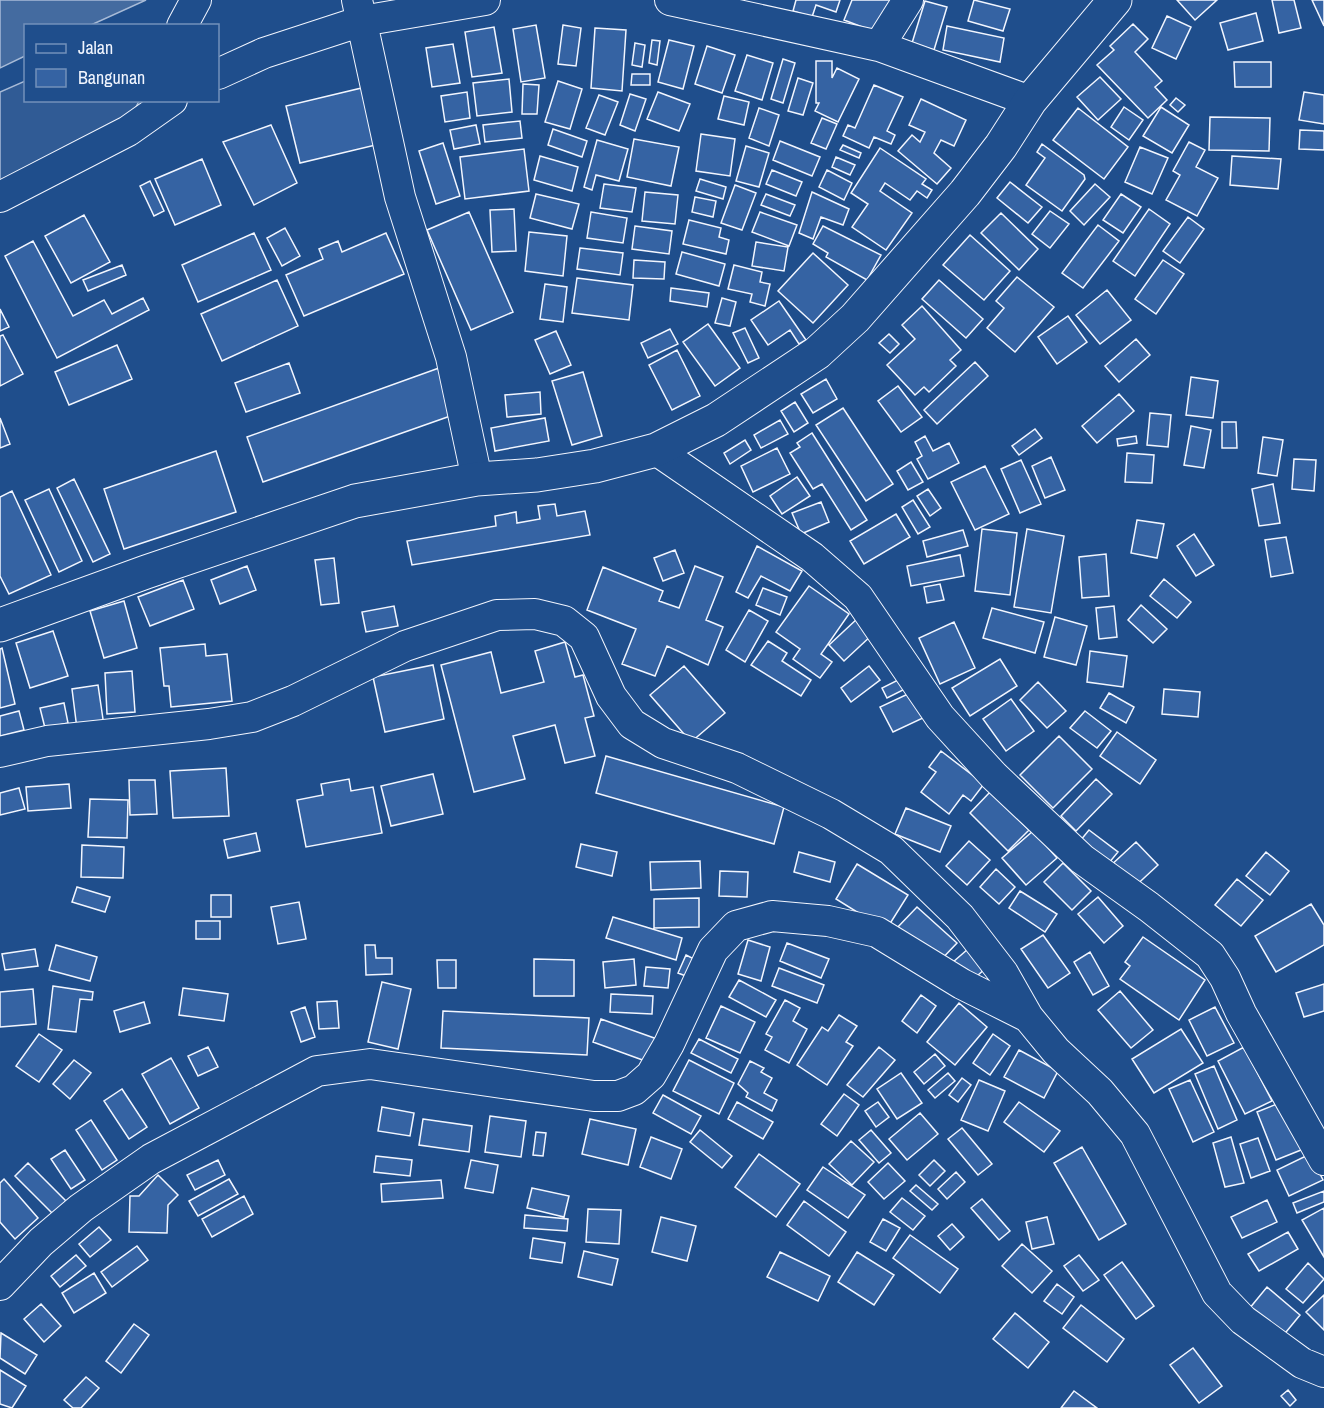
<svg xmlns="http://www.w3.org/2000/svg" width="1324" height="1408" font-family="'Archivo Narrow',sans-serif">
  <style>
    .built { fill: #305b95; stroke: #a8bbd7; stroke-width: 1.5 }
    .water { fill: #446ba0; stroke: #a8bbd7; stroke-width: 1.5 }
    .building { fill: #3563a3; stroke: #f2f6ff; stroke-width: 1.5 }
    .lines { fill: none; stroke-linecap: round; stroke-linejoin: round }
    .minor-casing { stroke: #f2f6ff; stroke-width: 32 }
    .highway-casing { stroke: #f2f6ff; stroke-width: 35 }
    .minor { stroke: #1f4e8c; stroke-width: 30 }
    .highway { stroke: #1f4e8c; stroke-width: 33 }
  </style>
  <rect width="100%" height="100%" fill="#1f4e8c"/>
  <path class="built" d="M25,81L26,100L139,101L132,115L0,191V92Z"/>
  <path class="water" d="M0,0H146L91,25L26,26L25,56L0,68Z"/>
  <path class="building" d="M796,0H840L836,12L816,5L812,17L793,11Z
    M852,0H891L878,33L844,20Z
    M974,0L1010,9L1003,31L968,21Z
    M1177,0H1217L1195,20Z
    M1272,0H1294L1301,28L1279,33Z
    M1312,0H1324V26Z
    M925,1L947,7L934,50L912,43Z
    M1256,13L1263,41L1228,50L1220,23Z
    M1167,16L1191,27L1176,59L1152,48Z
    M1133,24L1148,39L1135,52L1162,81L1155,87L1167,100L1148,118L1097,65L1114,50L1110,46Z
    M536,25L545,78L521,82L513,29Z
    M563,25L581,28L576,66L558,64Z
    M947,26L1004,38L1000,62L943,50Z
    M494,27L502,73L472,77L465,32Z
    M595,28L626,30L622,91L591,88Z
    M652,40L660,41L657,65L649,63Z
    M669,40L694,46L683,89L658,82Z
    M635,43L645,45L642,67L632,65Z
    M453,44L460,83L432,87L426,48Z
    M707,46L735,55L722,93L695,84Z
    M747,55L773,63L762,100L735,91Z
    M783,59L795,63L783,103L771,99Z
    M816,61H832V78L837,68L859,79L838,122L815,111L819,103H816Z
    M1234,62H1271V87H1235Z
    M632,74H650V85H631Z
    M1100,77L1121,99L1098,120L1077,97Z
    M798,78L813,83L803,115L788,111Z
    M509,79L512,112L477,116L473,83Z
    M558,81L582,89L570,129L545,122Z
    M523,84L539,85L537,114H522Z
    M874,85L903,97L887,131L895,135L891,144L874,137L869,148L843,136L848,125L855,128Z
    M370,86L384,143L300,163L286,106Z
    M467,92L470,118L445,122L441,96Z
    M658,92L690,104L679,131L647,119Z
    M1304,92L1324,95V124L1299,120Z
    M630,94L646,99L635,131L620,125Z
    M599,95L618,102L605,135L586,128Z
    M724,96L749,102L744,125L718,119Z
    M1176,98L1185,105L1178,112L1170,105Z
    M921,99L966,120L954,146L941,140L934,153L951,168L937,184L898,151L912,135L920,142L925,132L909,125Z
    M1124,107L1143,120L1129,140L1111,127Z
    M1161,107L1189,125L1172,153L1143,136Z
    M759,108L779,115L769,146L749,138Z
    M1078,108L1128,147L1104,179L1053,140Z
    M1210,117L1270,118L1269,151L1209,150Z
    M822,118L837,124L826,149L811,143Z
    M520,121L522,138L485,142L483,125Z
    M271,125L297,183L254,205L223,142Z
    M476,125L480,144L454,149L450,130Z
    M553,129L587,141L582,157L548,145Z
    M1300,130L1324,131V150L1299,149Z
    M701,134L735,139L730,176L696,171Z
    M634,139L679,147L671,186L627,177Z
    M597,140L628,149L619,181L596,175L592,190L584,187Z
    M780,141L820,157L812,176L773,160Z
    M1189,142L1205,150L1196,167L1218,178L1197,216L1166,200L1180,175L1173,171Z
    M443,143L460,196L436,204L419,151Z
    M1042,144L1084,175L1085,179L1062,211L1026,185L1045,158L1037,152Z
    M843,145L861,153L859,158L840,150Z
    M746,146L769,153L759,187L736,181Z
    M1140,147L1168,158L1152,194L1125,182Z
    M880,148L926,179L922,184L932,190L927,198L917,191L910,200L885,183L880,191L912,213L886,250L852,227L868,204L851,193Z
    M524,149L529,191L465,199L460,157Z
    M540,156L578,167L572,191L534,180Z
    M1232,156L1281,159L1278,189L1230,185Z
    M836,157L855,165L850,175L832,167Z
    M202,159L221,205L175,225L155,179Z
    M772,170L802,182L796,196L766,184Z
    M827,170L852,183L844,200L819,187Z
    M700,179L726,187L723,199L696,191Z
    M150,181L164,211L154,216L140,186Z
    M1010,182L1042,207L1028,223L997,198Z
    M604,184L636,188L632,212L600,208Z
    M1095,184L1110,197L1084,225L1070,211Z
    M735,185L756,193L742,230L721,223Z
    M645,192L678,195L675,224L642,221Z
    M812,192L849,209L843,225L821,217L813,239L799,233Z
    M536,194L579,204L572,229L530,218Z
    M766,194L795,205L790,216L761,205Z
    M1121,194L1141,207L1123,233L1103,220Z
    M695,197L716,201L713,217L692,212Z
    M514,209L516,251L492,252L490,210Z
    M1149,209L1170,224L1135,276L1113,261Z
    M1050,211L1069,224L1050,248L1032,234Z
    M469,212L513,312L471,330L427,230Z
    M591,212L627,218L623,243L587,238Z
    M760,212L797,225L789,246L752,232Z
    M1001,213L1038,249L1019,270L981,233Z
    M84,215L110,262L71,283L45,236Z
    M1188,217L1204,229L1180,263L1163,251Z
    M689,220L721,228L719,237L729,240L726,254L683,244Z
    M1098,225L1119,241L1083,288L1062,273Z
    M635,226L672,231L669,254L632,249Z
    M823,226L881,255L867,280L826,257L828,253L813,244Z
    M285,228L300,256L282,266L267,238Z
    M529,232L567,236L563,276L525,271Z
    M254,233L271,270L198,302L182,265Z
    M386,233L404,274L304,316L286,275L323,259L319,249L338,241L342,252Z
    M970,235L1010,271L984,300L943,265Z
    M33,241L73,316L104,300L112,314L143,298L149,310L57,358L5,256Z
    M756,242L788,247L784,271L752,266Z
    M580,248L623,253L620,275L577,269Z
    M682,252L725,264L719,286L676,274Z
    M813,253L848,285L813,323L778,291Z
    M634,260L665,262L664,279L633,278Z
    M1163,260L1184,274L1156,314L1135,299Z
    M122,265L126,275L88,291L83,280Z
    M734,265L762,272L760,282L770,284L765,306L750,302L752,294L728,289Z
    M1017,277L1054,307L1015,352L987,328L1004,308L996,301Z
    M577,278L633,285L629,320L572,313Z
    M277,280L298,326L222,361L201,314Z
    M939,280L983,319L966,338L922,299Z
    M545,284L567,287L563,322L540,319Z
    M671,288L709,293L707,307L670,301Z
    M1107,290L1131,320L1100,344L1076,315Z
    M722,298L736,302L730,326L715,323Z
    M779,301L806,340L799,344L790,330L768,345L751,320Z
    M922,306L961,350L950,360L956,366L929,392L924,387L915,395L887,365L915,339L902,325Z
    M0,309L9,327L0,331Z
    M1068,316L1087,342L1057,364L1038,337Z
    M708,324L740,368L715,386L683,342Z
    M745,328L759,358L748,363L733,333Z
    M670,329L678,344L648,358L641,343Z
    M556,331L571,365L550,374L535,340Z
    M889,334L899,344L890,353L879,343Z
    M3,335L23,374L0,386V336Z
    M1136,339L1150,355L1119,382L1105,366Z
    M117,345L132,379L69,405L55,372Z
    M677,350L700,396L672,410L649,365Z
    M975,362L988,376L937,424L924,410Z
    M289,363L300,393L246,412L235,383Z
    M439,368L456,414L263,482L247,437Z
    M583,372L602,436L572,445L552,381Z
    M1191,377L1218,381L1213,418L1186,415Z
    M826,379L837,399L813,413L801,394Z
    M898,386L922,417L901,432L878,401Z
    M540,392L541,414L507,417L505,395Z
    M1119,394L1134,411L1097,443L1082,426Z
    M795,402L808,423L794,432L781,411Z
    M843,408L893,484L866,501L816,425Z
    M1150,413L1171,415L1168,447L1147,445Z
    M0,418L10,444L0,448Z
    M545,418L549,441L495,451L491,428Z
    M780,420L788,434L761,448L754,435Z
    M1222,422H1236L1237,448H1222Z
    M1191,426L1211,430L1204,468L1184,465Z
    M1035,429L1042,438L1019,455L1012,446Z
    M812,433L867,520L851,530L822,484L813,489L790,453L800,447L797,443Z
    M925,436L933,451L949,443L959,463L928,479L917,459L922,456L915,442Z
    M1136,436L1137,443L1118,446L1117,439Z
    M1263,437L1283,440L1277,476L1258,473Z
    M745,440L751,450L730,464L724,453Z
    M777,448L790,474L753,492L741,466Z
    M216,451L236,512L124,549L104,489Z
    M1127,453L1154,455L1152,483L1125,482Z
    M1051,457L1065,490L1045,498L1032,466Z
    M1294,459L1316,460L1314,491L1292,489Z
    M1021,460L1041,504L1020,513L1001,469Z
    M911,462L923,482L908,490L897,471Z
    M985,466L1009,514L975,530L951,482Z
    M797,477L810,496L782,514L770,496Z
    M74,479L110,554L93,562L57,488Z
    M1273,484L1280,523L1259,526L1252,489Z
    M49,489L82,561L59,572L25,500Z
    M928,489L941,508L930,516L917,496Z
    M12,491L51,575L9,594L0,576V497Z
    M913,500L930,527L918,534L902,507Z
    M821,502L829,522L801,534L792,513Z
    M555,504L557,516L585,511L590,535L412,565L407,541L496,526L495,516L516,512L517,523L540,519L538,506Z
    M896,514L910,537L864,564L850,541Z
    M1137,520L1164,524L1157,558L1131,553Z
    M982,529L1017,533L1010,595L975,591Z
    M1027,529L1064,536L1051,613L1014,607Z
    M963,530L968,546L927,557L923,541Z
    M1194,534L1214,565L1196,576L1177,546Z
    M1286,537L1293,573L1271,577L1265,540Z
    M757,546L802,571L790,591L761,576L748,598L736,592Z
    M675,550L684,573L663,581L654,558Z
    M1106,554L1109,596L1082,598L1079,557Z
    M960,555L964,576L911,586L907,566Z
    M334,558L339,603L321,605L315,560Z
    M247,566L256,590L220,604L211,580Z
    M695,566L723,577L706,620L723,627L708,665L667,646L655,676L622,664L636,629L587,610L603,567L663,591L659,601L679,608Z
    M1164,579L1191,602L1177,618L1150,596Z
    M183,580L194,609L150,626L138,597Z
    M940,584L944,600L927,603L924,587Z
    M809,586L849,614L821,654L832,662L820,678L793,659L800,649L776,632Z
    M763,588L787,597L780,615L756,605Z
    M124,601L137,648L104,658L90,611Z
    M1141,605L1167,629L1153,643L1128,620Z
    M394,606L398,626L366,632L362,612Z
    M1114,606L1117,637L1099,639L1096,608Z
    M992,608L1044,622L1035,653L983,638Z
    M749,610L768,621L745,662L726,650Z
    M1055,617L1087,626L1076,665L1044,657Z
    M858,618L873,634L844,661L829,645Z
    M954,622L975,668L940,684L919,638Z
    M53,631L68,676L30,688L16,643Z
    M768,641L787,653L782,661L811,680L801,696L751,665Z
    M565,642L575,677L583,675L594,716L585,718L595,756L565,763L555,725L513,736L525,779L474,792L441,665L491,652L501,693L544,682L535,651Z
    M205,644L206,656L227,654L232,701L171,707L169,686H164L160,648Z
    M2,648L15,704L0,708V649Z
    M1090,651L1127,656L1123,687L1087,682Z
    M1000,659L1017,686L970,716L952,688Z
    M433,665L444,719L385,732L373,677Z
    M684,666L725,713L691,742L650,695Z
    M869,666L880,680L851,702L841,688Z
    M132,671L135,712L107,714L105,673Z
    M904,677L909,687L887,698L882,688Z
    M1038,682L1066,711L1047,728L1020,700Z
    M98,685L104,726L77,729L72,689Z
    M1164,689L1200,692L1198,717L1162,714Z
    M910,693L923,718L893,732L880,707Z
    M1109,693L1134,707L1126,723L1100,708Z
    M1011,699L1034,731L1006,751L983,719Z
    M64,703L68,723L45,728L40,708Z
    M19,711L24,730L0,736V716Z
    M1085,711L1111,731L1097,748L1070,728Z
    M1117,732L1156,760L1140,784L1100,756Z
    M1059,736L1092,769L1053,808L1020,775Z
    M941,751L984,784L971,801L963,795L949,814L921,792L936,772L929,767Z
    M606,756L784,807L774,844L596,793Z
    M226,768L229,816L173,818L170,771Z
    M433,774L443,814L391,826L381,786Z
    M349,779L351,791L373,787L382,833L306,847L297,800L323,795L321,784Z
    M1096,779L1112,794L1076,831L1061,816Z
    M129,780H155L157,814L130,815Z
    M69,784L71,808L28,811L26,787Z
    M19,788L25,809L0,815V793Z
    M990,792L1029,830L1008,851L970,813Z
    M90,799L128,800L127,838L88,837Z
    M906,808L951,826L940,852L895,834Z
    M1089,830L1118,852L1104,869L1075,847Z
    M1033,831L1057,858L1026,885L1002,858Z
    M256,833L260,851L228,858L224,840Z
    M969,841L990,860L967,885L946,866Z
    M1136,842L1158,865L1130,891L1108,868Z
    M581,844L617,852L612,876L576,867Z
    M82,845L124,847L123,878L81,877Z
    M799,852L835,862L830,882L794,872Z
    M1266,852L1289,871L1270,895L1246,876Z
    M700,861L701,888L651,890L650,862Z
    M1063,863L1091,891L1072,910L1044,882Z
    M857,864L908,895L886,930L836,899Z
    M996,869L1015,887L999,904L980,887Z
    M720,871L748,872L747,897L719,896Z
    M1237,879L1263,900L1241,926L1215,905Z
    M77,887L110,897L105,912L72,902Z
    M1020,891L1057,914L1045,932L1009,908Z
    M211,895H231V917H211Z
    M1098,897L1123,926L1104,943L1078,914Z
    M699,898V927L654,928V899Z
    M299,902L306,939L278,944L271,907Z
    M1311,904L1324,925V945L1276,972L1255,936Z
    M917,907L957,943L936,965L896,929Z
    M613,917L682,938L676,960L606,938Z
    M196,921H220V939H196Z
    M1043,935L1070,973L1048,988L1021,949Z
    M1143,937L1205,980L1179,1020L1120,979L1130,966L1125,962Z
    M748,940L770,947L761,981L738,974Z
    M787,943L829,959L821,978L780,961Z
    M56,945L97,957L90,981L49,970Z
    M365,945H375L376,958H392V974L366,975Z
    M35,949L38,966L5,970L2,954Z
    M968,949L985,969L970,982L953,962Z
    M1090,952L1109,986L1093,995L1074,962Z
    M686,955L698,961L691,978L678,973Z
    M534,959L574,960V996H534Z
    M634,959L636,985L605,988L603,962Z
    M437,960H456V988H438Z
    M646,967L670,969L668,988L644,986Z
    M779,968L824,985L817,1003L772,986Z
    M739,980L776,1000L766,1017L729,997Z
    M382,982L411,989L398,1049L368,1042Z
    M1324,984V1011L1304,1017L1296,993Z
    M53,986L93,992L92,1000L80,999L76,1032L48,1029Z
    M183,988L228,994L224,1021L179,1015Z
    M33,989L36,1024L0,1027V992Z
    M1120,991L1153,1030L1131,1048L1098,1010Z
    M611,994L653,996L652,1014L610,1012Z
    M921,995L936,1006L917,1033L902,1021Z
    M785,1000L800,1008L793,1021L807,1029L789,1063L765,1050L772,1037L766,1034Z
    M337,1001L339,1028L319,1029L317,1002Z
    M144,1002L150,1023L120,1032L114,1011Z
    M959,1003L987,1027L955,1065L927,1042Z
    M721,1006L755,1022L740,1053L706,1038Z
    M305,1007L315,1037L301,1042L291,1012Z
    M1215,1007L1234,1043L1207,1056L1189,1020Z
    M443,1011L589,1018L587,1055L441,1048Z
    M839,1015L857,1026L846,1042L853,1046L827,1085L797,1065L822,1027L828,1031Z
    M601,1019L657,1039L648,1062L593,1042Z
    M1181,1029L1203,1063L1154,1093L1132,1059Z
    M39,1034L62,1050L39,1082L16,1066Z
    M993,1034L1010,1046L990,1075L973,1063Z
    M699,1039L738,1059L731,1073L691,1053Z
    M208,1047L218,1067L198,1076L188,1056Z
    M879,1047L895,1060L863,1097L847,1085Z
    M1244,1047L1272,1101L1245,1114L1218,1061Z
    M1019,1050L1058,1071L1044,1098L1004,1077Z
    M935,1054L945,1066L924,1084L914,1072Z
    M171,1058L199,1108L170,1124L142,1074Z
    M74,1060L91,1073L70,1099L53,1084Z
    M689,1060L734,1083L719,1114L673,1091Z
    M750,1061L764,1068L761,1072L772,1078L764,1093L777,1100L772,1111L746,1097L748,1093L738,1084Z
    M1214,1066L1237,1120L1218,1129L1195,1074Z
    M901,1073L922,1103L897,1119L877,1089Z
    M948,1073L955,1081L935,1098L928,1090Z
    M962,1078L971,1085L958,1102L949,1095Z
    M979,1080L1005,1091L988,1131L961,1120Z
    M1190,1080L1214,1132L1193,1142L1169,1089Z
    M122,1089L147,1127L129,1139L104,1101Z
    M844,1094L859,1105L837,1136L821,1124Z
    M663,1095L701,1116L691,1134L653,1113Z
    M1287,1100L1306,1148L1276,1160L1257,1112Z
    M737,1102L773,1122L763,1139L728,1119Z
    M878,1102L889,1117L876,1127L865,1111Z
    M1019,1102L1060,1131L1044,1152L1004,1122Z
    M382,1107L414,1113L410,1136L378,1131Z
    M920,1113L938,1134L907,1160L889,1139Z
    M490,1116L526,1121L521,1157L485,1152Z
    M423,1119L472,1126L469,1152L419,1145Z
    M590,1119L636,1129L628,1165L582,1154Z
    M91,1120L117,1160L102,1170L76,1130Z
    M962,1128L992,1164L978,1175L948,1139Z
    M700,1130L732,1156L722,1168L690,1142Z
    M871,1130L891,1153L879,1163L859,1140Z
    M536,1132L546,1133L543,1156L533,1155Z
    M651,1137L682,1149L671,1179L640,1167Z
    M1231,1137L1244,1183L1225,1187L1213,1143Z
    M1258,1138L1270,1171L1251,1178L1240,1144Z
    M851,1141L874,1162L852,1185L829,1164Z
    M1082,1147L1126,1224L1099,1240L1054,1163Z
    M65,1150L85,1180L71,1189L51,1159Z
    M759,1154L800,1184L776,1217L735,1187Z
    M1310,1154L1323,1180L1289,1196L1277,1170Z
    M376,1156L412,1160L410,1176L374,1172Z
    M218,1160L225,1175L195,1190L187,1175Z
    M471,1160L498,1165L493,1193L465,1188Z
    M934,1160L945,1171L930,1186L919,1175Z
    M28,1163L66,1201L53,1214L15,1176Z
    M888,1163L905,1181L884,1199L868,1182Z
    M823,1167L865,1195L848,1218L807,1190Z
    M956,1172L965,1182L947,1199L938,1189Z
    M158,1175L178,1195L168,1205L167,1233L129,1232L130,1196H139Z
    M4,1179L38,1218L15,1239L0,1222V1183Z
    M229,1179L238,1194L198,1216L189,1201Z
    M441,1180L443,1198L382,1202L381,1184Z
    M916,1185L938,1204L932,1210L910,1191Z
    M532,1188L569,1196L564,1217L527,1208Z
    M1324,1191V1202L1297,1213L1293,1203Z
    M244,1196L253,1214L212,1237L202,1219Z
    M902,1198L925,1216L913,1230L890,1212Z
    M982,1199L1010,1231L999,1240L971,1208Z
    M1267,1200L1277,1222L1242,1238L1231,1217Z
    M804,1201L846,1232L829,1256L787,1225Z
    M1324,1208V1257L1302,1220Z
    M588,1209L621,1210L619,1244L586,1242Z
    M525,1215L568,1219L567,1231L524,1228Z
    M661,1217L696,1226L687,1261L652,1252Z
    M1047,1217L1054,1244L1032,1249L1026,1222Z
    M883,1219L900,1228L886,1251L870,1242Z
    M952,1224L964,1237L950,1250L938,1236Z
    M99,1227L111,1240L90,1257L79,1244Z
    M1288,1232L1298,1249L1259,1271L1248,1254Z
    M910,1235L958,1269L940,1293L893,1258Z
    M533,1238L565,1243L562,1263L530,1258Z
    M1022,1244L1052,1271L1032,1293L1002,1266Z
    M137,1246L148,1260L112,1287L101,1272Z
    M584,1251L618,1259L612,1285L578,1277Z
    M780,1252L830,1276L818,1301L767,1277Z
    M857,1252L894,1275L874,1305L838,1282Z
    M76,1255L86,1266L60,1287L51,1276Z
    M1079,1255L1099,1280L1083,1291L1064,1266Z
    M1122,1262L1154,1306L1136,1319L1104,1275Z
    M1308,1263L1324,1279L1303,1303L1286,1289Z
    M94,1273L106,1293L74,1313L62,1293Z
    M1057,1284L1074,1297L1062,1314L1044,1301Z
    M1267,1287L1300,1315L1282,1337L1249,1309Z
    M1324,1295V1330L1306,1312Z
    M41,1304L61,1326L44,1342L24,1319Z
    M1081,1305L1124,1339L1107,1362L1063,1328Z
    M1015,1313L1049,1342L1028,1368L993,1339Z
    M134,1324L149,1335L121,1373L106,1361Z
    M1,1333L37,1355L25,1374L0,1358Z
    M1193,1348L1222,1386L1199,1403L1170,1365Z
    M0,1370L26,1386L12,1408L0,1404Z
    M86,1377L99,1388L81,1408H73L64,1400Z
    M1288,1390L1296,1400L1290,1406L1281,1396Z
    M1074,1391L1097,1408H1061Z"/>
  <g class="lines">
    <g class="minor-casing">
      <path id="minor" d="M357,0L400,197L451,357L477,479
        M670,0L879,46L1030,101
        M182,26L196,0
        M879,46L908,0
        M218,74L264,53L362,21L485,0
        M0,197L128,131L172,100
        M656,450L812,557L858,597L940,717L994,776L1082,859L1149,907L1210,955L1225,978L1241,1013L1324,1160
        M0,752L47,741L209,724L252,717L293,701L405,646L497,615L535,614L564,621L584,637L611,696L632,724L663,743L737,768L831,814L891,850L960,917L1003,973L1028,1017L1056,1051L1100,1092L1135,1134L1217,1293L1243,1320L1302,1363L1324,1372
        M0,1285L41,1242L81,1208L151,1159L317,1071L370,1064L594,1096H618L634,1090L651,1075L669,1044L713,950L736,926L772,916L828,921L877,932L962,984L1028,1017"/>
    </g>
    <g class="highway-casing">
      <path id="highway" d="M0,625L146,572L355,501L477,479L537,475L595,466L656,450L716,420L817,353L855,318L965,193L1001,146L1030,101L1115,0"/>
    </g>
    <use href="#minor" class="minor"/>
    <use href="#highway" class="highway"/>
  </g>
  <rect x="24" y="24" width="195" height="78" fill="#1f4e8c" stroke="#7391ba" stroke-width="1.5"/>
  <rect x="36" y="44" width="30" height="9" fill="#1f4e8c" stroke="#7391ba" stroke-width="1.5"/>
  <text x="78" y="54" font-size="18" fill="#f2f6ff">Jalan</text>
  <rect x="36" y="69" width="30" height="18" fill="#3563a3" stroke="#7391ba" stroke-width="1.5"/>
  <text x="78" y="84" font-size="18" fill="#f2f6ff">Bangunan</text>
</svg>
